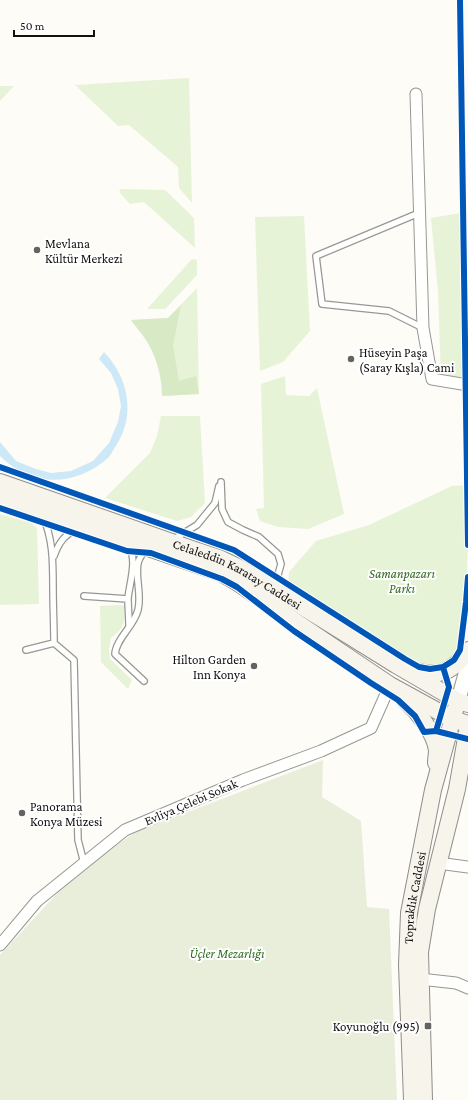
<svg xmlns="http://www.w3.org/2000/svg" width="468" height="1100" font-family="'Crimson Pro',serif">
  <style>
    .green { fill: #e7f3d7 }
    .forest { fill: #d8eac5 }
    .cemetery { fill: #e9eedb }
    .water { fill: #cde8f7 }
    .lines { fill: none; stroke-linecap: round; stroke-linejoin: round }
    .service-casing { stroke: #979795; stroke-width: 8 }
    .minor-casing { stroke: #979795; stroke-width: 13 }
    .tertiary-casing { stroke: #979795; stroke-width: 16 }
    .secondary-casing { stroke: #8e8d8b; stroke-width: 18 }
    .service { stroke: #fffffe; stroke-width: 5.5 }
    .minor { stroke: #fffffe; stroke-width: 11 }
    .tertiary { stroke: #fffffe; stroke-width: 14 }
    .secondary { stroke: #f6f4eb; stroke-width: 16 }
    .cycleway-casing { stroke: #fff; stroke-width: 8 }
    .cycleway { stroke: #0057b8; stroke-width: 6 }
    .poi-dot { fill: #646362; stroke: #fff; stroke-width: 1.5 }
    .labels { text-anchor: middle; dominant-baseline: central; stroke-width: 4; stroke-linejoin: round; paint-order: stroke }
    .poi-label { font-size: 13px; fill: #111; stroke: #fff; text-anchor: start }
    .park-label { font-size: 13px; font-style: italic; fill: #2f6b1f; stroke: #fff }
    .street-label { font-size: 13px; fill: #111; stroke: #fff }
  </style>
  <rect width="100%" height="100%" fill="#fdfcf7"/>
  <path class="green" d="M189,78L192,203L179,188L178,167L129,125L118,126L75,85Z
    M0,86H14L0,101Z
    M121,189L165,190L194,218L195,248L144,202L130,204L119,192Z
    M460,213L468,254V380H441L438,292L431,218Z
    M304,216L310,331L283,362L260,371L255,217Z
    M192,259L197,260V275L165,309H147Z
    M197,288L199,394L162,396C162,376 156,354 144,337C140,331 135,326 131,320L168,318Z
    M285,376L286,395L309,396L317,388L344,514L308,529L278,527L260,521L256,509L264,508L261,384Z
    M161,416H200L205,503L191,517L177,521L105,498L150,453L157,436Z
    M468,485V547L466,589L458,659L436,670L397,652L288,588L289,572L316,541L369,525L452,486Z
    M0,514L31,523L37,528L39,604L0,605Z
    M118,605L125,606C124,622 126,627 111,638L109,650L110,659L132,680L128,689L101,662L100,606Z"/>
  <path class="forest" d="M181,305L173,346L179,381L196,376L199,394L162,396C162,376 156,354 144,337C140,331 135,326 131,320L168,318Z"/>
  <path class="cemetery" d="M323,760L322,797L361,821L367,907L389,909L397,1100H0V955L78,871L136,832Z"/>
  <path class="water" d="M104,352C128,377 136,414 117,444C114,448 112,453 109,457C76,487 32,488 0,456V442L16,461L36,469L51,473L71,471L93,461L109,443L118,422L121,406L118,389L111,373L99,359Z"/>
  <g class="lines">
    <g class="service-casing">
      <path id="service" d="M419,213L316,256L322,304L389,311L423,328
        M221,482L222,509L228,522L243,530L259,537L278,554L281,564L276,582L273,587
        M42,515C53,537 53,562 53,587C53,606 54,624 54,643L74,660L78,840L84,863
        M174,539L197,525L215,503L219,486
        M128,545C138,559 130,581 128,598C128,607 129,617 129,626
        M54,556C59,542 65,534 79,528
        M84,596L128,599
        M26,650L54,643
        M144,681L115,654C116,639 134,626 138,610C142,594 135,579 138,563C139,558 143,554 145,549"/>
    </g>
    <g class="minor-casing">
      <path id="minor" d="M416,94L423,328L432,379L468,385
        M438,863L468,867
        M0,945L37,901L125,830L243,780L321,751L371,728L390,685
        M420,979L456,983L468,988"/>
    </g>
    <g class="tertiary-casing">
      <path id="tertiary" d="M458,701L468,665"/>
    </g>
    <g class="secondary-casing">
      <g id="secondary">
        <path id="s1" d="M0,482L192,549L219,558L240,568L396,665L458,701L468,704"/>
        <path d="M0,497L221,573L238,583L390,685L452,719L468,724"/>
        <path d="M412,670C438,678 453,673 468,650"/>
        <path d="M404,699C417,711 434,731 437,750C437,754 436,759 436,763"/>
        <path id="s2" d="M412,1100L407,965L409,913L433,790L455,710"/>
        <path d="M424,1100L420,952L427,909L457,789L468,727"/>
      </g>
    </g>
    <use href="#service" class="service"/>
    <use href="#minor" class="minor"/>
    <use href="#tertiary" class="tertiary"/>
    <use href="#secondary" class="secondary"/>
    <g class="cycleway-casing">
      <path id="cycleway" d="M460,0L468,545
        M0,467L234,550L405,659L419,667L430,669L443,667L454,660L460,650L466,602L468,577
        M0,508L127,551L151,553L222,579L237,587L294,631L371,683L398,700L415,716L424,732L436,731L468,739
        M436,731L449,687L443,667"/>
    </g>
    <use href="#cycleway" class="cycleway"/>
  </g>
  <g class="poi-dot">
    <circle cx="37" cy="250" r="4"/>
    <circle cx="351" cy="359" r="4"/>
    <circle cx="254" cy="666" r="4"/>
    <circle cx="22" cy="813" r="4"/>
    <rect x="424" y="1022" width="8" height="8" rx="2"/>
  </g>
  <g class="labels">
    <g class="poi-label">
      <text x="45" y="243">Mevlana<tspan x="45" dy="15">Kültür Merkezi</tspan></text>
      <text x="359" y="352">Hüseyin Paşa<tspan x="359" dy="15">(Saray Kışla) Cami</tspan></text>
      <text x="246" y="659" text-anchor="end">Hilton Garden<tspan x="246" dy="15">Inn Konya</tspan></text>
      <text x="30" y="806">Panorama<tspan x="30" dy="15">Konya Müzesi</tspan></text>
      <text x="420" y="1026" text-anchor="end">Koyunoğlu (995)</text>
    </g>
    <g class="park-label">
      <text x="402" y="573">Samanpazarı<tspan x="402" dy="15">Parkı</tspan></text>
      <text x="227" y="953">Üçler Mezarlığı</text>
    </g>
    <g class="street-label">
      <text stroke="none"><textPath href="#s1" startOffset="255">Celaleddin Karatay Caddesi</textPath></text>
      <text transform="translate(191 802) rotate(-23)">Evliya Çelebi Sokak</text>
      <text stroke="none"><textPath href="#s2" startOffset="203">Topraklık Caddesi</textPath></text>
    </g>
  </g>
  <path d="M14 30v6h80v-6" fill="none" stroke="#111111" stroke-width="2"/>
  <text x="20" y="30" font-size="12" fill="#111111" stroke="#ffffff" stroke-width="3" paint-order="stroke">50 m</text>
</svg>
